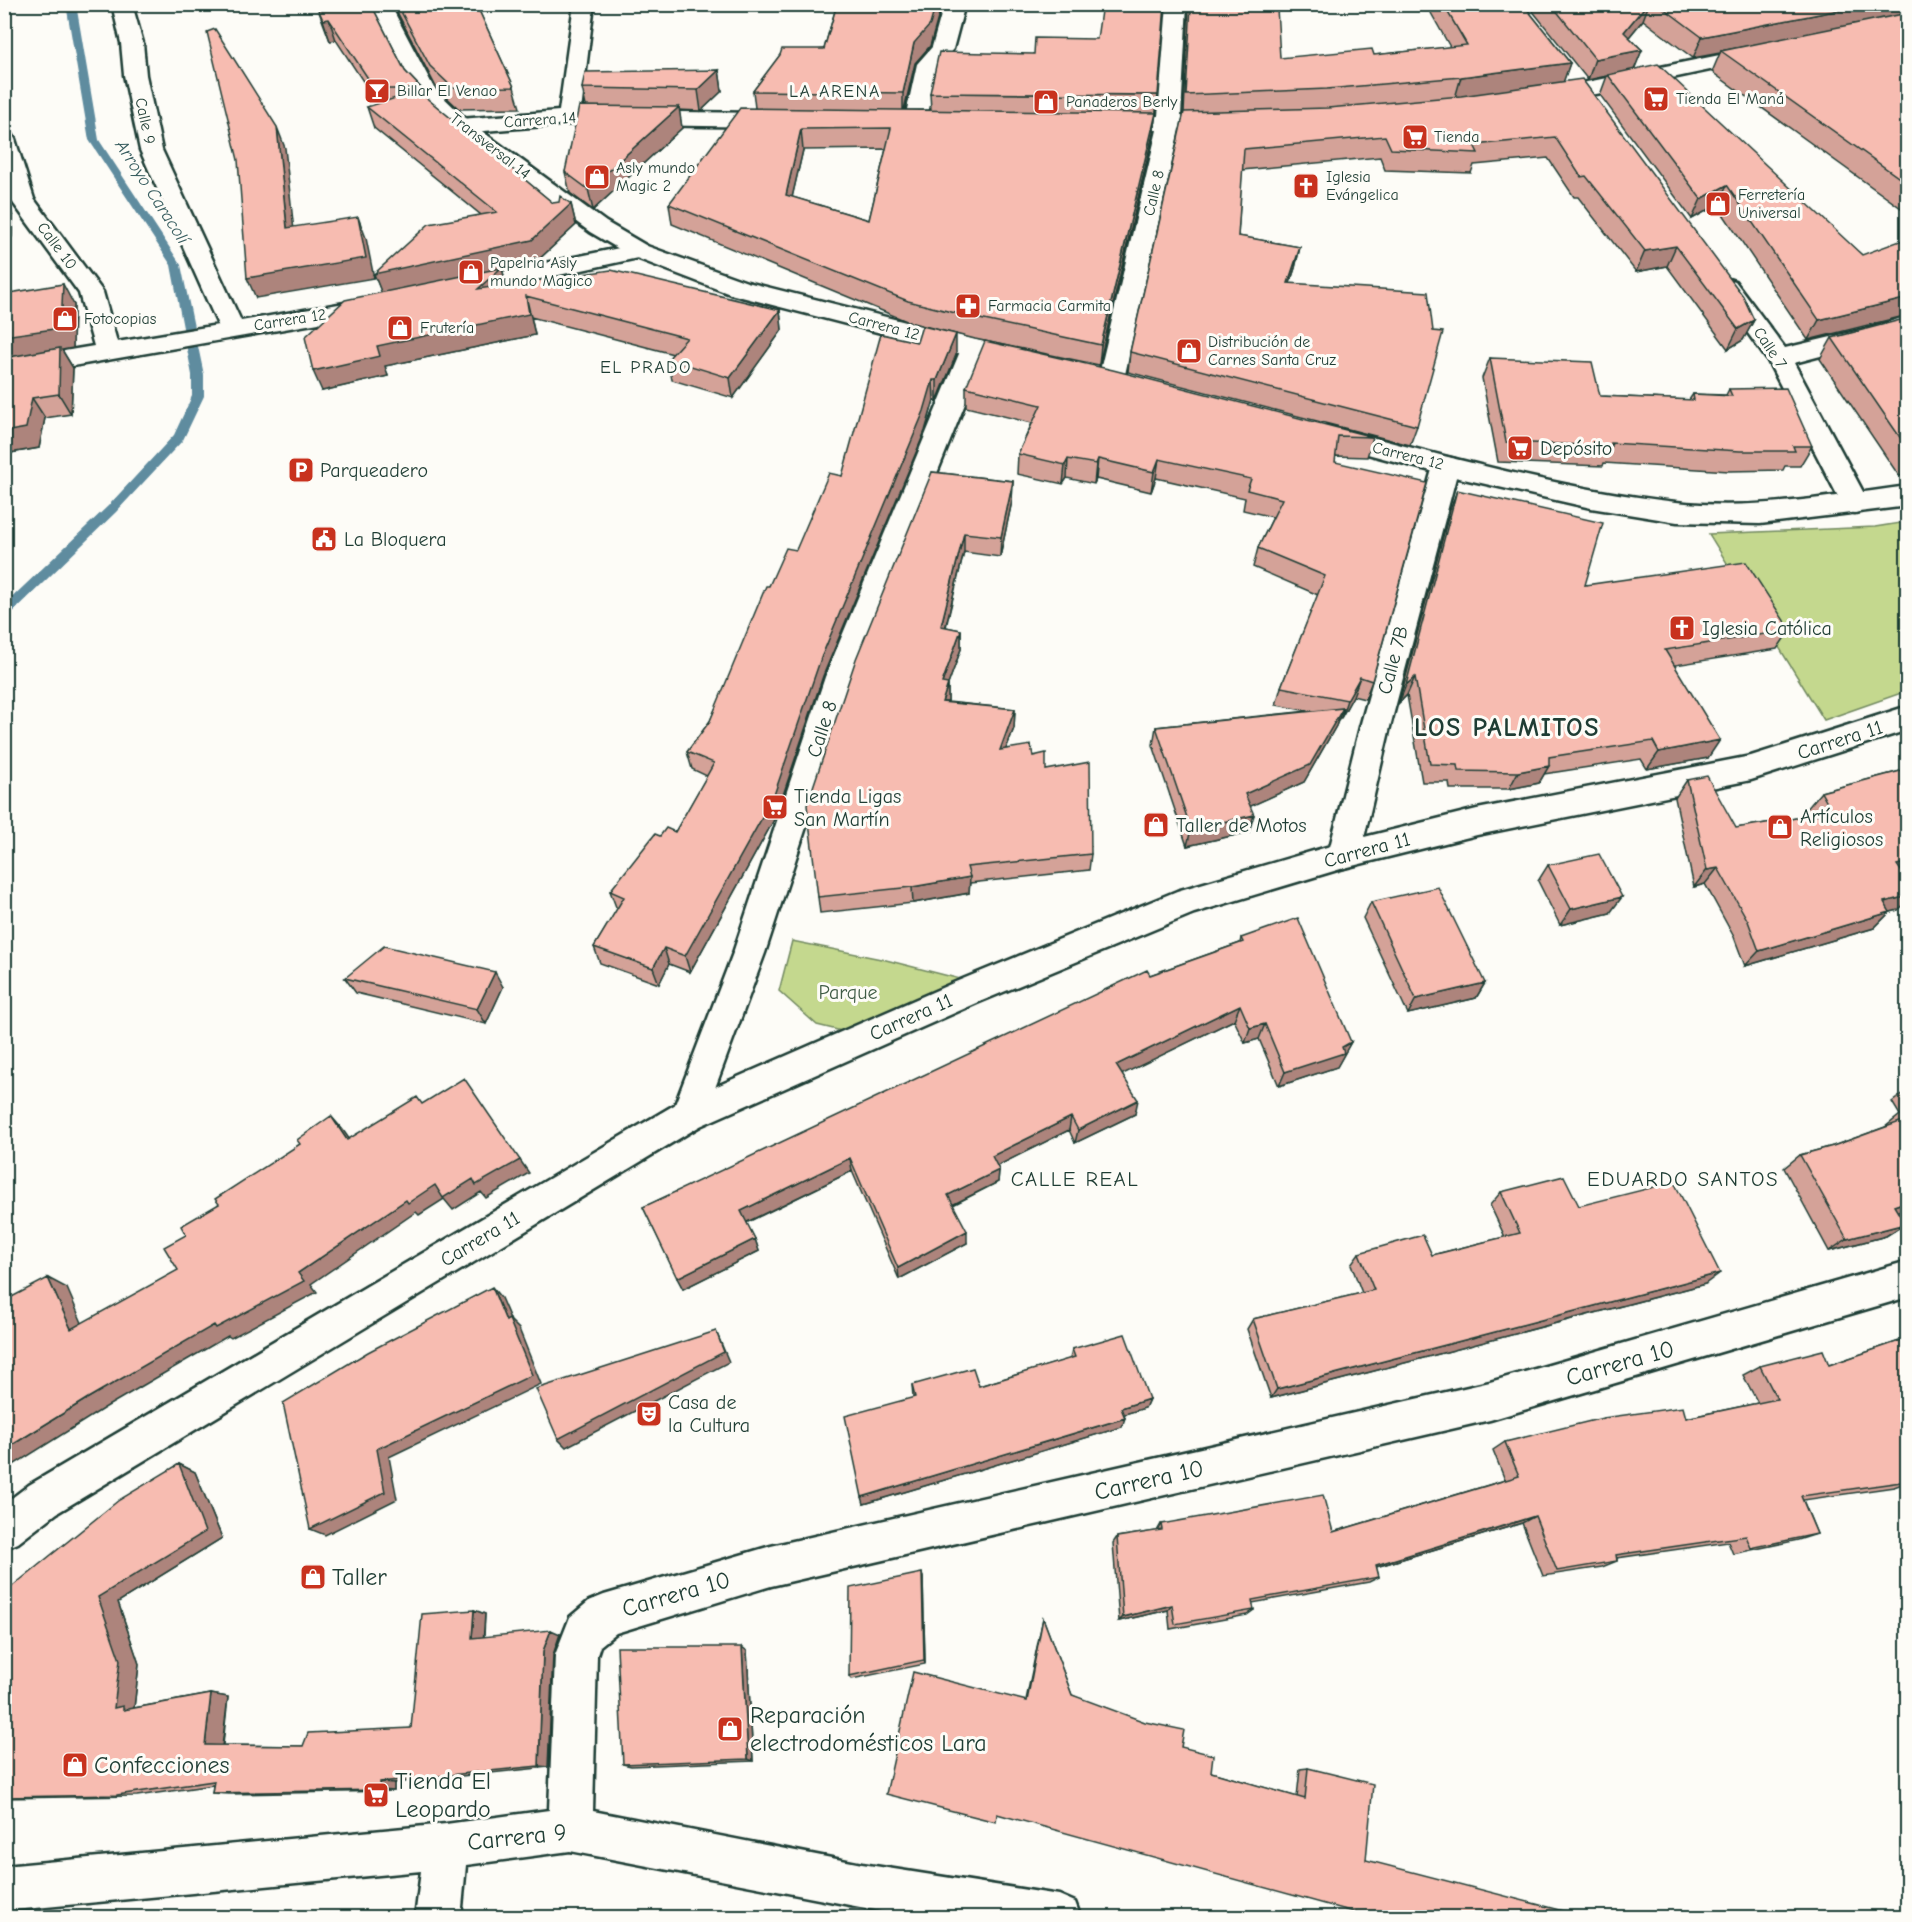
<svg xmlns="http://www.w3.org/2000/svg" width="1912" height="1922" font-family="'Comic Neue',sans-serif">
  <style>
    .green { fill: #c4d88e; stroke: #728a61; stroke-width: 1.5 }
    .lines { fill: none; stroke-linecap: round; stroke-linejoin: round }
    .stream { fill: #5e8c9f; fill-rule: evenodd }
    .street-casing { stroke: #1f3d34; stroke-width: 5 }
    .secondary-casing { stroke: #1f3d34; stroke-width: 5 }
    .street { fill: #fdfcf7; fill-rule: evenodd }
    .secondary { fill: #fdfcf7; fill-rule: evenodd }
    .wall { fill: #d4a298; stroke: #1f3d34; stroke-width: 1.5; fill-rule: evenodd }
    .shaded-wall { fill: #ad847c; stroke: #1f3d34; stroke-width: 1.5 }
    .building { fill: #f7bcb1; stroke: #1f3d34; stroke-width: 1.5; fill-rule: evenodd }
    .labels { text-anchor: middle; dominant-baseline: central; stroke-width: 6; stroke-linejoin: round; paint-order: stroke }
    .far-poi-label { font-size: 16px; fill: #1f3d34; stroke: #fdfcf7; text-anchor: start }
    .far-street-label { font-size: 16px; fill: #1f3d34; stroke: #fdfcf7 }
    .far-neighbourhood-label { font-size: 18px; letter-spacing: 1.5px; fill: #1f3d34; stroke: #fdfcf7 }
    .far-water-label { font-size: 18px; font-style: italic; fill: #395e60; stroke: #fdfcf7 }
    .poi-label { font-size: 20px; fill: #1f3d34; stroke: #fdfcf7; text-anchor: start }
    .street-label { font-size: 20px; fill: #1f3d34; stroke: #fdfcf7 }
    .park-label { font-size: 20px; fill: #405c46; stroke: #fdfcf7 }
    .neighbourhood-label { font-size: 21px; letter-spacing: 1.5px; fill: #1f3d34; stroke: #fdfcf7 }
    .near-street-label { font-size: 24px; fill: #1f3d34; stroke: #fdfcf7 }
    .near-poi-label { font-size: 24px; fill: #1f3d34; stroke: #fdfcf7; text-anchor: start }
    .district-label { font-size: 26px; font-weight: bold; letter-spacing: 1.5px; fill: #1f3d34; stroke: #fdfcf7 }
  </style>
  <rect width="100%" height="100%" fill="#fdfcf7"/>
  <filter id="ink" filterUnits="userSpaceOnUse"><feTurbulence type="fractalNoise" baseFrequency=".0167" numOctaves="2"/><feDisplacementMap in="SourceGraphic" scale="12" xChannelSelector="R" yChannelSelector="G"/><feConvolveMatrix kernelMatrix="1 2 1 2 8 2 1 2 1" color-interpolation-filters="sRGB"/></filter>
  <g filter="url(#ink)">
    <path class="green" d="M1907,522V691L1824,720L1709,534L1875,527Z
      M792,941L886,960L968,981L858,1035L817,1025L779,991Z"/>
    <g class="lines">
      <path class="stream" d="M66,4H76L99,140L181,265L204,375V396L183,440L116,512L9,616L4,618V605L108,506L174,435L192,396V375L171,265L89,140Z"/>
      <g class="street-casing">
        <path id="street" d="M112,4H132L143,43L146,75L162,150L241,321L373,298L382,300L385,306L382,312L4,378V361L94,346L79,293L11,200L4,177V132L12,134L15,139L34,199L103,292L117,342L218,325L140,150L124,75L121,43Z
          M574,4H594L581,111L777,113L785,115L788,120L785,125L777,127L569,124L460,133L452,131L449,126L452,121L460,119L559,111Z
          M944,4H965L953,49L938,66L926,123L923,128L915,130L907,128L904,123L917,64L932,47Z
          M1167,4H1187L1181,116L1232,117L1235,122L1232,127L1179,129L1124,379L1120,385L1111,388L1102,385L1098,379L1157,130L1103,129L1100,124L1103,119L1158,116Z
          M1759,47L1767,48L1770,53L1767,58L1582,97L1545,102L1537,100L1534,95L1537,90L1582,83Z
          M639,244L647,246L651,251L647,256L461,296L452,294L449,288L452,282L461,280Z
          M1726,278L1735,281L1785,348L1873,327L1908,316V333L1794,363L1869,503L1865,510L1855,513L1845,510L1768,361L1714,286L1717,281Z
          M974,341L983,343L987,349L855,677L765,953L705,1115L700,1126L688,1131L676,1126L671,1115L733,953L825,677L961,349L965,343Z
          M1446,457L1455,459L1459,466L1390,727L1360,855L1355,864L1344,868L1333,864L1328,855L1360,727L1433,466L1437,459Z
          M1908,1261V1297L1490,1420L771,1586L616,1633L600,1646L597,1655L593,1811L862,1864L1059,1895L1075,1902L1081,1918H917L570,1851L466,1865L461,1918H415L421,1871L4,1911V1866L446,1824L549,1810L555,1655L570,1617L589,1601L604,1595L771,1546L1490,1382Z"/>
      </g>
      <g class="secondary-casing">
        <path id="secondary" d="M369,4H390L434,88L468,121L606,222L647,246L747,282L1025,352L1034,354L1038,360L1034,366L1025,368L974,357L730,294L631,256L590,232L452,131L414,91Z
          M1328,426C1441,455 1560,489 1676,502C1753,511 1831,496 1908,486V506L1760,524L1677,522L1591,508L1446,475L1319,441L1315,435L1319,429Z
          M1908,706V730L1751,780L1477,835L1344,868L1194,913L977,1003L700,1126L57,1513L18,1543L4,1549V1504L29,1485L676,1104L953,983L1177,891L1344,842L1477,809L1751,756Z"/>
      </g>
      <use href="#street" class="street"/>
      <use href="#secondary" class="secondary"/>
    </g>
    <path class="wall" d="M316,4H371L405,71L422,89L424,96L553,203L571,204L576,225L537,261L502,268L506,285L780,310L782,330L733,398L672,380L668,359L673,354L531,317L535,335L385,366L388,376L322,391L382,293L374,274L481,215L374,128L367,107L378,104L336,40L330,41Z
      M393,4H476L514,87L520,108L459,109L436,87Z
      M837,4H942L930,46L915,63L904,110H931L930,93L1158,95L1153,134L1099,365L975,339L909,322L672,224L669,204L755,108L753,91L780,55L824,49ZM886,149L869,220L792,197L803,150Z
      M1189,4H1271L1280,58L1374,55L1450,47L1426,4H1523L1570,63L1563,81L1754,320L1743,340L1728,349L1667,266L1636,272L1578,197H1574L1548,158L1474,165L1471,173L1385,170L1380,157L1242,170L1238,236L1300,247L1295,268L1290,283L1417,426L1410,445L1128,372L1130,352L1184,113Z
      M1527,4H1908V213L1712,72L1720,53L1693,58L1643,20L1629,37L1642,50L1634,69L1862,255L1808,340L1717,205L1692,219L1600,95L1607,76L1588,80Z
      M719,70L722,91L701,111L679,110L682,128L593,210L570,193L565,172L586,106L582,88Z
      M4,294L74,305L73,348L62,350L73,368L71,414L45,418L39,448L4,454Z
      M1908,319V475L1899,476L1820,359L1832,338Z
      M956,355L937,401L934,400L925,431L823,676L776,816L690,972L669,964L659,984L600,963L594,947L618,908L616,907L610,891L660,836L675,832L707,776L692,769L687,752L710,721L769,586L796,550L842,476Z
      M1490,358L1600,396L1689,400L1693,394L1726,395L1729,389L1812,446L1800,466H1785L1783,470L1729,471L1604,463L1603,466L1498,462L1482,378Z
      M966,387L1373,437L1367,457L1335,456V462L1372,681L1365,699L1353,696L1341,718H1339L1336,726L1304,782L1250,806L1249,832L1187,846L1153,745L1156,727L1308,711L1276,705L1281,687L1318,595L1253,567L1258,548L1273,517L1243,510L1245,498L1156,478L1151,492L1096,479L1094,484L1067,478L1063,484L1017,474L1018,454L1032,423L966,407Z
      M932,472L1013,481L1012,501L1000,557L964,552L946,627L961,630V649L948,684V702L1015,709L1014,728L1006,749L1033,756L1046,770L1091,854L1089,870L970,883L969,893L913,903L820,913L818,897Z
      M1457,490L1585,585L1790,630L1777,649L1675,665L1708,758L1647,769L1641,759L1544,774L1539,783L1509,789H1450L1449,782H1422L1407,695L1399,703L1450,510Z
      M1908,769V874L1904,875L1898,910L1890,912L1874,928L1745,966L1734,937L1705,884L1694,887L1675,798L1687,780L1736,828L1809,816L1806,810L1821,792Z
      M1548,865L1610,913L1560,925L1538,881Z
      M1371,902L1485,983L1476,998L1408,1014L1363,918Z
      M1241,938L1351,1042L1337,1067L1279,1086L1259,1039L1245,1043L1234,1020L1122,1074L1135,1114L1075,1143L1069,1130L997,1166L999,1170L998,1182L953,1205L967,1243L899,1279L852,1171L746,1223L755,1239L759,1251L683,1289L643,1207L1150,975L1240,943Z
      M345,978L503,987L486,1024L356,993Z
      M1908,1090V1208L1897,1211L1905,1224L1886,1236L1829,1251L1784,1168L1800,1155L1833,1146L1885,1127L1900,1115L1892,1102Z
      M1501,1192L1579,1206L1705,1284L1271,1398L1247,1329L1253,1319L1362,1293L1351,1264L1359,1253L1432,1255L1505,1237L1490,1205Z
      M1908,1338V1482L1894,1487L1803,1500L1817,1534L1798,1540L1733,1554L1728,1542L1617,1558V1561L1602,1567L1543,1576L1522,1523L1376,1567L1379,1577L1369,1582L1252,1603L1254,1610L1247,1615L1170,1629L1168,1610L1119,1621L1113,1543L1117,1537L1157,1531L1161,1524L1333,1532L1505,1480L1493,1450L1505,1442L1686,1418L1758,1403L1743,1375L1760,1366L1829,1365Z
      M1072,1349L1149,1399L1145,1408L1124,1414L1122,1427L864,1504L913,1397L912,1385L979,1386L1070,1359Z
      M179,1464L195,1472L222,1538L118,1602L139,1664L134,1708L211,1694L228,1697L223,1745L303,1746L411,1728L474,1610L485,1614L484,1637L560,1634L553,1655L548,1767L394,1783V1791L229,1794L212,1793L213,1785L137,1796L4,1798V1593Z
      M923,1578L925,1664L852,1679L849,1676Z
      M1043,1618L1072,1695L1181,1747L1211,1772L1297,1797L1300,1769L1308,1768L1366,1860L1371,1917L1026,1700L1042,1623Z
      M747,1651L753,1761L631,1766L623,1764Z"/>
    <path class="shaded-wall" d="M936,4H942L930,46L915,63L903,114V93L914,43Z
      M1647,4H1649L1643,20L1616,53L1624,32Z
      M1870,4H1908V16L1721,51L1720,53L1693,58L1702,37Z
      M329,19L336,40L330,41L323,20Z
      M1642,50L1634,70L1588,80L1595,59Z
      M1570,63L1563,83L1455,98L1461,77Z
      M719,70L722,91L701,111L698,90Z
      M679,107L682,128L593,210L588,189Z
      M1156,113L1153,134L1099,365L1101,345Z
      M277,127L285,148L296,249L287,228Z
      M801,129L803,150L788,215L786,195Z
      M1727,185L1717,205L1692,219L1701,199Z
      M4,187L13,217L12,237L4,239Z
      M571,204L576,225L537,261L502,268L507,288L382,294L374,274Z
      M358,217L366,238L374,278L256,298L247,278Z
      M1676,246L1667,266L1636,272L1645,251Z
      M1300,247L1295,268L1283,304L1288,283Z
      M63,284L74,305L73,348L62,350L73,368L71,414L59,394L4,359V336Z
      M526,296L531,317L535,335L385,366L388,376L322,391L313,371L377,346Z
      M1908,298V315L1808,340L1819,320Z
      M780,310L782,330L733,398L730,378Z
      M1754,320L1743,340L1728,349L1738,329Z
      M956,334V355L937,401V380Z
      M933,380L934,400L925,431L823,676L776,816L690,972L685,956L821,658Z
      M32,398L45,418L39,448L4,454V432Z
      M1068,459L1067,478L1063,484L1065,465Z
      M1098,459L1096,479L1094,484L1096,464Z
      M1159,459L1156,478L1151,492L1154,472Z
      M1013,481L1012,501L1000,557L1001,537Z
      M964,533V552L941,645V626Z
      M961,630V649L942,701V683Z
      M1360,677L1353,696L1341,718L1347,700Z
      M1415,677L1407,695L1399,703L1406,685Z
      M948,684V702H942Z
      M1343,708L1336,726L1304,782L1240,811L1245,794Z
      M1015,709L1014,728L999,767L1000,750Z
      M1720,740L1708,758L1647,769L1659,752Z
      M1549,766L1539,783L1509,789L1518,772Z
      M1254,815L1249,832L1187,846L1191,829Z
      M1908,862V874L1880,881L1897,865Z
      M1718,868L1705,884L1694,887L1707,870Z
      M970,877L969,893L913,903L912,887Z
      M1908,896V901L1898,910L1868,918L1884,902Z
      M1622,897L1610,913L1560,925L1571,909Z
      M1890,912L1874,928L1745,966L1759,951Z
      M664,948L669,964L659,984L653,968Z
      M495,972L503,987L486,1024L477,1009Z
      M1485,983L1476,998L1408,1014L1416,999Z
      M1240,1005L1234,1020L1113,1079L1116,1065Z
      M1265,1024L1259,1039L1245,1043L1250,1028Z
      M1351,1042L1337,1067L1279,1086L1285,1072L1342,1047Z
      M1138,1100L1135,1114L1075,1143L1078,1130Z
      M331,1116L343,1130L359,1153L347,1140Z
      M1071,1117L1069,1130L991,1169L992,1156Z
      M850,1158L852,1171L745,1223L741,1211Z
      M520,1160L529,1173L486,1198L481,1192L453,1210L444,1199L419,1215L416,1212L311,1284L317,1292L231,1338L228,1336L106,1407L4,1471V1450L88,1398L298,1273L406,1200L435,1185L473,1179Z
      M999,1170L998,1182L948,1207V1195Z
      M1908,1201V1208L1876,1218L1894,1206Z
      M1905,1224L1886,1236L1829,1251L1847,1239Z
      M967,1231V1243L899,1279L898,1268Z
      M755,1239L759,1251L683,1289L677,1278Z
      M1720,1273L1705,1284L1271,1398L1277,1389Z
      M48,1278L67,1288L89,1339L71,1329Z
      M492,1287L501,1298L511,1321L519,1329L541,1384L389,1457L397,1499L325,1535L310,1529L377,1449L506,1321Z
      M716,1331L729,1362L566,1447L558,1439Z
      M1149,1399L1145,1408L1118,1416L1121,1408Z
      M1125,1418L1122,1427L864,1504L862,1497Z
      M179,1464L195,1472L222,1538L118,1602L139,1664L134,1708L142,1712L114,1708L98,1597Z
      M1535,1516L1522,1523L1366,1570L1376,1565Z
      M922,1573L923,1578L925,1664L924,1660Z
      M1172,1605L1168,1610L1119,1621L1123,1617Z
      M474,1610L485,1614L483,1643L472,1638Z
      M551,1630L560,1634L553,1655L548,1767L539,1766L543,1651Z
      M742,1647L747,1651L753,1761L748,1759Z
      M211,1694L228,1697L222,1746L205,1745Z
      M380,1782L394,1783V1791L380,1790Z"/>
    <path class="building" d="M316,4H371L405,71L422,89H375L329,19L323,20Z
      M397,4H476L514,87L453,88L430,66Z
      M837,4H936L930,25L914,43L903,93L753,91L780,55L782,49H824Z
      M1102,4H1165L1158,95L930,93L939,52L1034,54L1035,38L1097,39Z
      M1191,4H1271V8H1277L1280,58L1372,49L1374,55L1467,45L1443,4H1523L1570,63L1461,77L1327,89L1186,95Z
      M1551,4H1647L1624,32L1642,50L1595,59Z
      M1658,4H1870L1702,37Z
      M1908,13V184L1721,51Z
      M215,29L277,127L287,228L358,217L366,258L247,278L238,160L207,32Z
      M1658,64L1862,255L1908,238V298L1819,320L1727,185L1701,199L1608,75Z
      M719,70L698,90L582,88L585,72Z
      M1582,79L1743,296L1754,320L1738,329L1676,246L1645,251L1586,176L1581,177L1555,137L1474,145L1478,153L1391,149L1385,136L1244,149L1238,236L1300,247L1288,283L1428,292L1433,331L1443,332L1417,426L1130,352L1184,112L1328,108L1461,96Z
      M418,91L553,203L559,202L560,196L571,204L532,240L374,274L429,224L497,212L367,107Z
      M579,106L679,107L588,189L565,172Z
      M740,108L1156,113L1101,345L975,318L908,301L669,204ZM891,128L869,220L786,195L801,129Z
      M501,268L478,289L611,270L780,310L730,378L668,359L687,338L526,296L529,314L377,346L380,356L313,371L305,337L345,300Z
      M63,284L61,328L4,336V294Z
      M1908,318V449L1832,338Z
      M922,326L956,334L937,380H933L924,411L821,658L773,798L685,956L664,948L653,968L594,947L624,897L610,891L655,834L660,836L666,828L675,832L714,763L687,752L710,721L766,586H769L786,548L796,550L829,473L842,476L881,334L917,342Z
      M985,341L1113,370L1373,437L1338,436L1335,462L1427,483L1372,681L1360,677L1347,700L1281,687L1325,576L1258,548L1282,499L1247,490L1251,479L1159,459L1154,472L1098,459L1096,464L1068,459L1065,465L1018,454L1041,405L966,387Z
      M60,348L59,394L32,398L26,428L4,432V358Z
      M1490,358L1592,362L1600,396L1694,400L1693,394L1732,396L1729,389L1786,388L1812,446H1793L1795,451H1740L1611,443L1612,446L1506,442Z
      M932,472L1013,481L1001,537L964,533L941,626L961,630L942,683L948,684L942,702L1015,709L1000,750L1031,745L1033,756L1046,753V770L1090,762L1091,854L967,867L970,877L912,887L818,897L807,805L856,659Z
      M1457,490L1603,523L1585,585L1746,562L1790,630L1665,650L1720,740L1659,752L1653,741L1549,757V766L1518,772L1458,771L1457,765L1430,764L1415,677L1406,685Z
      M1343,708L1310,765L1245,794L1254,815L1191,829L1156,727Z
      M1908,769V862L1897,865L1908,881V896L1884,902L1890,912L1759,951L1748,921L1718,868L1707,870L1687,780L1707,776L1736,828L1832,812L1821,792Z
      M1599,854L1622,897L1571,909L1548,865Z
      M1438,887L1485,983L1416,999L1371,902Z
      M1298,918L1351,1042L1342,1047L1344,1053L1285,1072L1265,1024L1250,1028L1240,1005L1116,1065L1138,1100L1078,1130L1071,1117L992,1156L999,1170L948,1195L967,1231L898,1268L850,1158L741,1211L755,1239L677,1278L643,1207L1147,970L1150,975L1243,942L1241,938Z
      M384,946L495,972L477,1009L345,978Z
      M464,1078L520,1160L476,1185L473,1179L443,1198L435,1185L408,1203L406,1200L298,1273L304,1281L216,1328L214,1325L88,1398L4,1450V1301L48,1278L71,1329L178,1270L164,1247L186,1235L181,1226L219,1204L215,1199L300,1144L297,1140L331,1116L347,1140L417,1097L422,1104Z
      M1908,1112V1118L1903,1113Z
      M1908,1119V1201L1894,1206L1905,1224L1847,1239L1800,1155L1833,1146Z
      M1564,1176L1579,1206L1674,1182L1720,1273L1277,1389L1253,1319L1374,1290L1359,1253L1423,1235L1432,1255L1520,1233L1501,1192Z
      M492,1287L506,1321L509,1319L532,1375L377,1449L385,1492L310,1529L283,1403L368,1352Z
      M716,1331L724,1352L558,1439L536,1389Z
      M1125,1334L1149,1399L1121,1408L1125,1418L862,1497L845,1416L915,1397L912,1385L973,1368L979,1386L1075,1357L1072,1349Z
      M1908,1338V1481L1801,1496L1817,1534L1751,1548L1746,1536L1616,1555L1617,1561L1557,1571L1535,1516L1376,1565L1379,1577L1252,1600L1254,1610L1175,1624L1172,1605L1123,1617L1117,1537L1162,1530L1161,1524L1323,1495L1333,1532L1519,1476L1505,1442L1603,1418L1683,1407L1686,1418L1777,1399L1760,1366L1823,1350L1829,1365Z
      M179,1464L205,1532L98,1597L120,1660L114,1708L123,1706V1710L211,1694L205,1745L303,1746L308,1733L411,1728L422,1614L474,1610L472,1638L551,1630L543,1651L539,1766L380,1782V1790L212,1793L214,1781L117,1795L4,1797V1593L119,1500Z
      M922,1573L924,1660L849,1676L850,1588Z
      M1043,1618L1072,1695L1145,1722L1184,1730L1181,1747L1213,1755L1211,1772L1305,1799L1308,1768L1373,1784L1366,1860L1586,1917H1372L997,1814L996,1822L886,1794L913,1672L1027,1701Z
      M617,1647H742L748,1759L623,1764Z"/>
  </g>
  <defs>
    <g id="bar-square" transform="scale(1.35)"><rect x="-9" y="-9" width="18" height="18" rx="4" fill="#c8321e" stroke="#fdfcf7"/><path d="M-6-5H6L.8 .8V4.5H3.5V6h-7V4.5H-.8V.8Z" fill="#fff"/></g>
    <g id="supermarket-square" transform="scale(1.35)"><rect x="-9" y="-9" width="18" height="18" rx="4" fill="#c8321e" stroke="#fdfcf7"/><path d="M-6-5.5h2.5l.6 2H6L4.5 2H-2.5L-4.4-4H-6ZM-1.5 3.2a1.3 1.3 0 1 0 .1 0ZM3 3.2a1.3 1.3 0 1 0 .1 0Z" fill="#fff"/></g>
    <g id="shop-square" transform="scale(1.35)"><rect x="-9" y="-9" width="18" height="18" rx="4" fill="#c8321e" stroke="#fdfcf7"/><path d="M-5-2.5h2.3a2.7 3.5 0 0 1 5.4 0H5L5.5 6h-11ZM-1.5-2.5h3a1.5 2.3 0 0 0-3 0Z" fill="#fff"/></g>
    <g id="church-square" transform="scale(1.35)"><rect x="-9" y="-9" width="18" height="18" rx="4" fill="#c8321e" stroke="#fdfcf7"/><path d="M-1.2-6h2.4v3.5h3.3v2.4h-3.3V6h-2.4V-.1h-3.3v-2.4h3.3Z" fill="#fff"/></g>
    <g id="pharmacy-square" transform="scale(1.35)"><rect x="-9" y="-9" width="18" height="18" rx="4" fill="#c8321e" stroke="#fdfcf7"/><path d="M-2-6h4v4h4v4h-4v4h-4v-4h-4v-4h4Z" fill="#fff"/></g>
    <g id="parking-square" transform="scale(1.35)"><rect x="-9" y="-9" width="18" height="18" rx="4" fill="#c8321e" stroke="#fdfcf7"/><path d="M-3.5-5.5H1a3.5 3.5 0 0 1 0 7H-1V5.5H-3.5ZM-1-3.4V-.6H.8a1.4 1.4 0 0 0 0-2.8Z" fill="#fff"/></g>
    <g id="civic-square" transform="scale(1.35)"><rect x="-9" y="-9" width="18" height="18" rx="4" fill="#c8321e" stroke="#fdfcf7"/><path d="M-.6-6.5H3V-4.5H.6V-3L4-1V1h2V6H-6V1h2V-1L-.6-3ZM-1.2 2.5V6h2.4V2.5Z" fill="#fff"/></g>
    <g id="theatre-square" transform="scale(1.35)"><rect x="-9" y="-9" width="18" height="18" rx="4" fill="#c8321e" stroke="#fdfcf7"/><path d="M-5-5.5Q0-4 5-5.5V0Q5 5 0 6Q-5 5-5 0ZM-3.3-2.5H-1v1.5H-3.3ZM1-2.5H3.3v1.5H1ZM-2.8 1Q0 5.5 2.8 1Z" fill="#fff"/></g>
  </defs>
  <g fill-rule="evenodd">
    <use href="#bar-square" x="377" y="91"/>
    <use href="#supermarket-square" x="1656" y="99"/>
    <use href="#shop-square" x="1046" y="102"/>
    <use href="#supermarket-square" x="1415" y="137"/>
    <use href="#shop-square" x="597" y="177"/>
    <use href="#church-square" x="1306" y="186"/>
    <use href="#shop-square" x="1718" y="204"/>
    <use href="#shop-square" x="471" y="272"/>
    <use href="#pharmacy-square" x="968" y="306"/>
    <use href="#shop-square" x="65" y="319"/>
    <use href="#shop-square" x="400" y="328"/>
    <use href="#shop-square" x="1189" y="351"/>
    <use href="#supermarket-square" x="1520" y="448"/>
    <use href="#parking-square" x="301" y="470"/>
    <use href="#civic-square" x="324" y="539"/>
    <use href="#church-square" x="1682" y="628"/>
    <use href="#supermarket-square" x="775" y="807"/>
    <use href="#shop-square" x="1156" y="825"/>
    <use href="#shop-square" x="1780" y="827"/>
    <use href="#theatre-square" x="649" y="1414"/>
    <use href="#shop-square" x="313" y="1577"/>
    <use href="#shop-square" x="730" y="1729"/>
    <use href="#shop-square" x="75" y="1765"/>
    <use href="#supermarket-square" x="376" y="1795"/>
  </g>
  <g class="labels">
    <g class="far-poi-label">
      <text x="397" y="91">Billar El Venao</text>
      <text x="1676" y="99">Tienda El Maná</text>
      <text x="1066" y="102">Panaderos Berly</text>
      <text x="1434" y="137">Tienda</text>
      <text x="616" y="168">Asly mundo<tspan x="616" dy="18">Magic 2</tspan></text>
      <text x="1326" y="177">Iglesia<tspan x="1326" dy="18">Evángelica</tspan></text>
      <text x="1738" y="195">Ferretería<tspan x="1738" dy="18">Universal</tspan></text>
      <text x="490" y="263">Papelria Asly<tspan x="490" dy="18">mundo Magico</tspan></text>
      <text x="988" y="306">Farmacia Carmita</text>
      <text x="84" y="319">Fotocopias</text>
      <text x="420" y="328">Frutería</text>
      <text x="1208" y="342">Distribución de<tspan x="1208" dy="18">Carnes Santa Cruz</tspan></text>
    </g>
    <g class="far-street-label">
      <text transform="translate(540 120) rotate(-4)">Carrera 14</text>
      <text transform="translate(145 121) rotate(78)">Calle 9</text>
      <text transform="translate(490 146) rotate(38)">Transversal 14</text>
      <text transform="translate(1154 193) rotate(-77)">Calle 8</text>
      <text transform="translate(57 246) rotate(53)">Calle 10</text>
      <text transform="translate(290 320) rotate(-9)">Carrera 12</text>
      <text transform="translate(884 326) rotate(15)">Carrera 12</text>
      <text transform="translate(1770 348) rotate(56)">Calle 7</text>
      <text transform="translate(1408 456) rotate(14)">Carrera 12</text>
    </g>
    <g class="far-neighbourhood-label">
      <text x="835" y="91">LA ARENA</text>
      <text x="646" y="367">EL PRADO</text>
    </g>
    <g class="far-water-label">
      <text transform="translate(152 192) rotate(57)">Arroyo Caracolí</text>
    </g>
    <g class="poi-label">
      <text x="1540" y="448">Depósito</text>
      <text x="320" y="470">Parqueadero</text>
      <text x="344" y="539">La Bloquera</text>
      <text x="1702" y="628">Iglesia Católica</text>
      <text x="794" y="796">Tienda Ligas<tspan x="794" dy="23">San Martín</tspan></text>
      <text x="1800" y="816">Artículos<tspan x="1800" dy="23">Religiosos</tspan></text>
      <text x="1176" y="825">Taller de Motos</text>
      <text x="668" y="1402">Casa de<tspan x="668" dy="23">la Cultura</tspan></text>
    </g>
    <g class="street-label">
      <text transform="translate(1393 660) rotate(-75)">Calle 7B</text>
      <text transform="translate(822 729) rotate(-72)">Calle 8</text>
      <text transform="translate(1840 740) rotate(-18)">Carrera 11</text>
      <text transform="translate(1367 850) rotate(-15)">Carrera 11</text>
      <text transform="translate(911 1017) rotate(-24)">Carrera 11</text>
      <text transform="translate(480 1239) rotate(-31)">Carrera 11</text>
    </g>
    <g class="park-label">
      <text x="848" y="992">Parque</text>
    </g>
    <g class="neighbourhood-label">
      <text x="1075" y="1179">CALLE REAL</text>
      <text x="1683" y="1179">EDUARDO SANTOS</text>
    </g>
    <g class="near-street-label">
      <text transform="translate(1620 1363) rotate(-16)">Carrera 10</text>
      <text transform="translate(1149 1480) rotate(-13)">Carrera 10</text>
      <text transform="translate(676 1594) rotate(-16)">Carrera 10</text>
      <text transform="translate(517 1837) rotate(-6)">Carrera 9</text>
    </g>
    <g class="near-poi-label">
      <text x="332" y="1577">Taller</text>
      <text x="750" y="1715">Reparación<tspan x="750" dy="28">electrodomésticos Lara</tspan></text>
      <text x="94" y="1765">Confecciones</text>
      <text x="395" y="1781">Tienda El<tspan x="395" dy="28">Leopardo</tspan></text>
    </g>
    <g class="district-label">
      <text x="1507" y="728">LOS PALMITOS</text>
    </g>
  </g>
  <rect width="1912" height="1922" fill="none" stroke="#fdfcf7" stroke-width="24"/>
  <rect x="12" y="12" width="1888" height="1898" fill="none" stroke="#1f3d34" stroke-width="2" filter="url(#ink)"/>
</svg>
